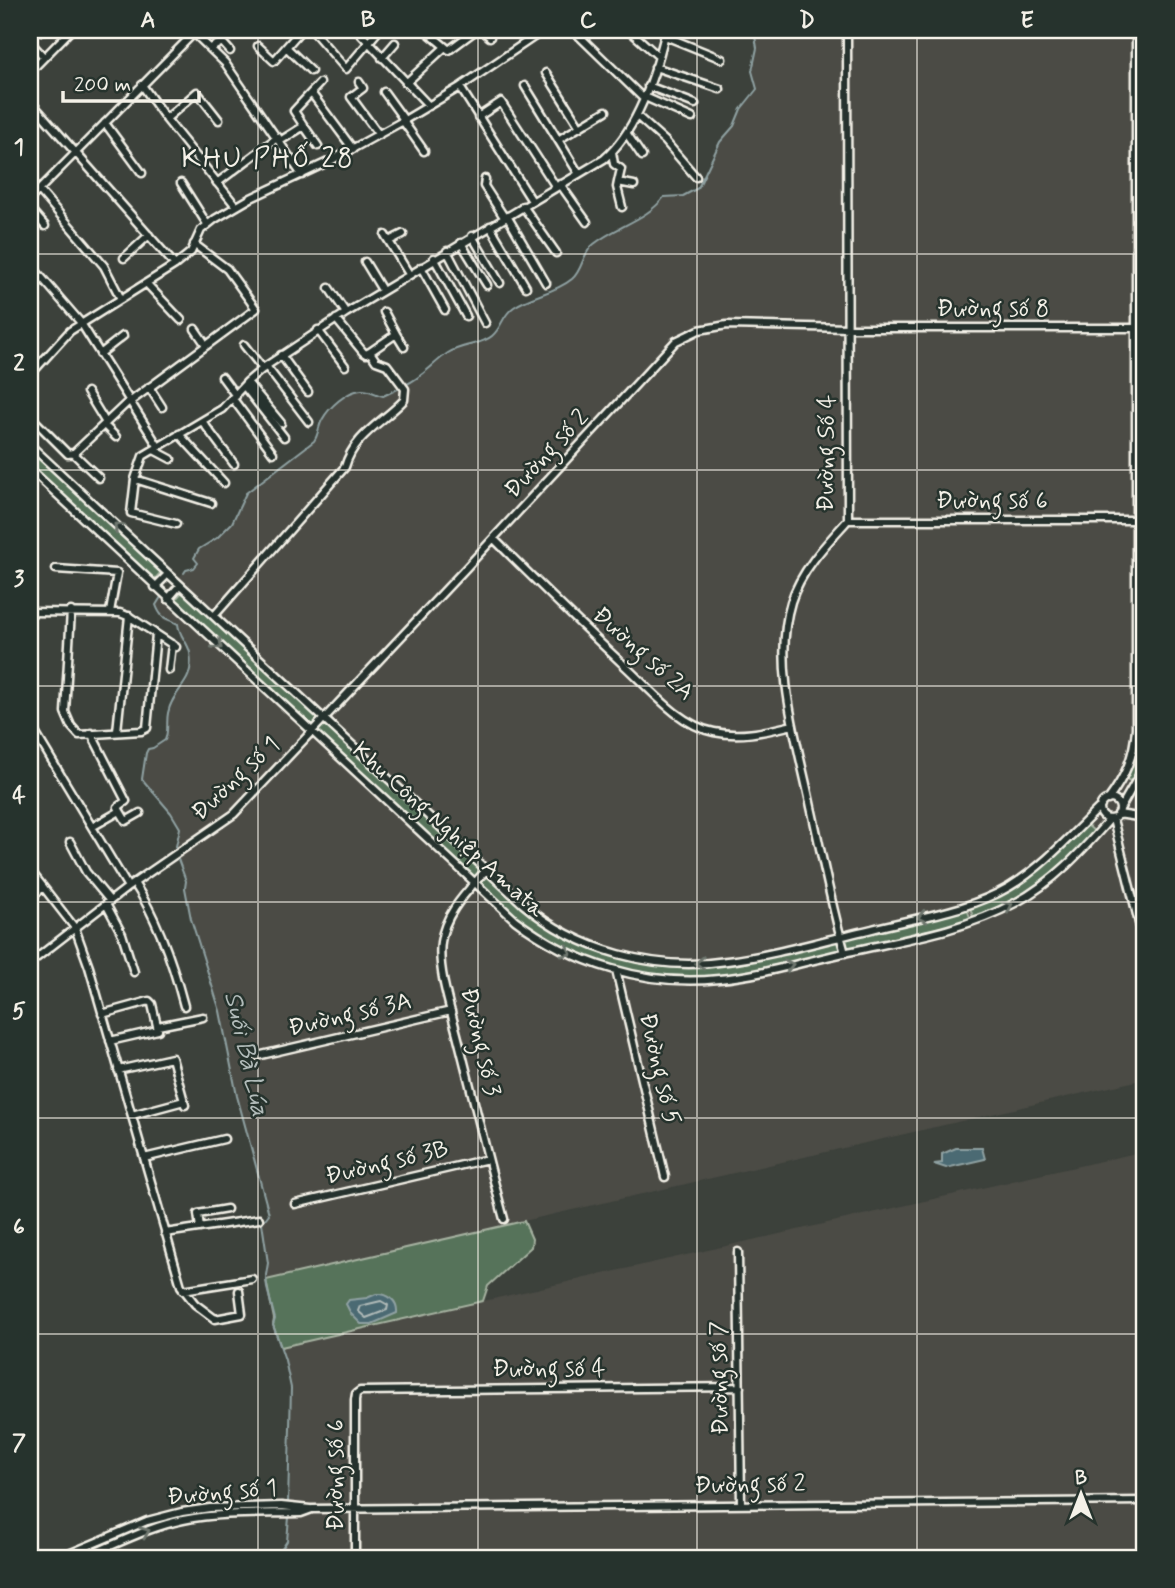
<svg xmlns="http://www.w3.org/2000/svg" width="1175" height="1588" font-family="Mynerve,sans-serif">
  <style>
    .built { fill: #4b4b45 }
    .green { fill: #57735a; stroke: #a6b2a1; stroke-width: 2 }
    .water { fill: #4c6b73; stroke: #8fa1a2; stroke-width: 2 }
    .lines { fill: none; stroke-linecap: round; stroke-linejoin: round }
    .shore { stroke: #b1bbb9; stroke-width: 2 }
    .stream { stroke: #8fa1a2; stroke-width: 2 }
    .minor-casing { stroke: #f4f1e8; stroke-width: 11 }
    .minor { stroke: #26332d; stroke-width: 6 }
    .oneway { stroke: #6e766e }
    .grid { fill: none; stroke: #f4f1e8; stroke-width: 2; stroke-opacity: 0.55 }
    .labels { text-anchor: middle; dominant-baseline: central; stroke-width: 5; stroke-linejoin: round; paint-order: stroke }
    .street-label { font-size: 24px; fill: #f4f1e8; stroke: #26332d }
    .water-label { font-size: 26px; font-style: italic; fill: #b1bbb9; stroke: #26332d }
    .quarter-label { font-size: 28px; letter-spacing: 2px; fill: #f4f1e8; stroke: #26332d }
    .neatline { fill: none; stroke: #f4f1e8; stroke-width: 2.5 }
    .grid-label { font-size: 23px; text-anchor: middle; font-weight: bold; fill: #f4f1e8 }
  </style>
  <rect width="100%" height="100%" fill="#3c413b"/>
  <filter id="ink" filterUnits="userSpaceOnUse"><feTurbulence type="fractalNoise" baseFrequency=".0143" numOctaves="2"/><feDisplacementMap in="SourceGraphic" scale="14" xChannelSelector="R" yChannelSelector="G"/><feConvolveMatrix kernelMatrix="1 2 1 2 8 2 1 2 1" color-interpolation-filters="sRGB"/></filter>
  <g filter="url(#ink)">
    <path class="built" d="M754,30H1145V1079L266,1280L268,1263L262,1223L269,1214L237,1096L220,1011L191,919L185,888L186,881L175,851L180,830L171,813L142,779L146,753L148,749L153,748L165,740L168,711L174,699L187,682L190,667L189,650L180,637L178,624L163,620L160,616L156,605L157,601L186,570L194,568L198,563L194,558L199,549L217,538L230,525L246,493L314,441L319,434L322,419L342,397L349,392L362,389L378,396L392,393L423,375L449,353L466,344L477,343L489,338L500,328L505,315L514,307L551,292L572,279L578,273L584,255L593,244L621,226L646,215L664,197L683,196L698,188L720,142L734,126L741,109L757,89L752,71L757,48Z
      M1145,1151V1558H276L287,1540L291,1459V1388L281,1347Z"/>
    <path class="green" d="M1138,30H1145V167H1138Z
      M1138,170H1145V326H1139Z
      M1139,329H1145V518H1139Z
      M30,449L162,571L153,581L30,465Z
      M1138,521L1145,522V757L1135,780L1130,781L1126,779L1138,744L1139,729Z
      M183,591L321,719L312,730L174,601Z
      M323,721L483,871L476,879L314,732Z
      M1086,824L1095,832C1057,871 1024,898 974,919L970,908L1012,888L1032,874Z
      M485,873L532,916L547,925L574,941L599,951L706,966L727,964L839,939L842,950C801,960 759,973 717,977C647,984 572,962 517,918C503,907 491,894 478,882Z
      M967,909L971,920L846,950L842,938Z
      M524,1221L532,1239L531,1247L488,1286L483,1301L281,1347L273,1325L274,1319L266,1280Z
      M181,1514L182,1519L150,1528L78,1558H63L148,1523Z"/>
    <path class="water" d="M956,1148H982L985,1159L946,1168L934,1164L942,1163V1154Z
      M376,1294C388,1293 398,1301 397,1313L372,1324H361L351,1314L346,1304L349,1300L367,1298Z"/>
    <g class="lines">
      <path class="shore" d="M381,1301L388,1305L387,1310L366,1318L358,1311L360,1306Z"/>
      <path class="stream" d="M405,385C422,378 433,363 448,353C462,344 482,345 492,336C502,328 502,315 514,307C532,295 555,293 572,279C583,270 582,253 594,244C616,226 647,220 664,197L683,196L698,188L720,142L734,126L741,109L757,89L752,71L757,48L754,30
        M184,573L186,570L194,568L198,563L194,558L199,549L217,538L232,523L246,493L314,441C319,434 318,427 322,420C329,407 347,391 361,390C369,389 376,395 383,396L400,388
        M161,597L156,605C161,619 166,618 178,624C179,636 188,642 190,653C195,685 173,688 168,713C166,722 169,731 165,740L153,748L148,749L146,753L142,779L171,813L180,828L175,851L186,881L185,888L191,919L220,1011L237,1096L269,1214L262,1223L268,1263L266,1275L267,1288L275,1319L273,1325L285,1360L291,1388L288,1504
        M276,1558L287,1541L289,1517"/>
      <g class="minor-casing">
        <path id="minor" d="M40,30L42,31
          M312,30L346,69L379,30
          M357,30L429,106
          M425,30L449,50L476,30
          M482,30L490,37
          M573,30L644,99
          M629,30L658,56
          M194,33L225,63L302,175
          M665,36L722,59
          M30,42L44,57
          M258,46L274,61L301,30
          M286,47L311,71
          M211,48L222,42L230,51
          M382,58L395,43
          M655,67L720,89
          M30,72L71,30
          M546,73L580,127
          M359,82L363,88L351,97L379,135
          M406,83L445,47
          M142,85L166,119L236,206
          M525,86L579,174
          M648,86L695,104
          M460,87L532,201
          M384,92L405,121
          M312,94L353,149
          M645,97L692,118
          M30,101L175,265
          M637,116L665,141L696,177
          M478,117L501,102L556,187
          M166,119L197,92L219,120
          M403,121L424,151
          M105,123L142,173
          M304,126L318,146
          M627,134L642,156
          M558,140L606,111
          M280,141L304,126L294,111L320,83
          M612,152L614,164L621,169L618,182L634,185
          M485,179L484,186L504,217
          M618,182L617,187L622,207
          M181,183L207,224
          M217,183L278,137
          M560,184L587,222
          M39,190L104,266L121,299
          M30,199L197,30
          M523,206L556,253
          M30,209L45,226
          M507,216L546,283
          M490,226L526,287
          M385,235L409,274
          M472,236L500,283
          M389,241L403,234
          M461,243L487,285
          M447,251L485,323
          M124,258L149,235
          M434,258L466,316
          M365,262L382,290
          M30,264L81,323L158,446
          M421,267L445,310
          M147,284L181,320
          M329,288L346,313
          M30,317L33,321
          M195,329L206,345
          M318,330L345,366
          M396,334L404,347
          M244,345L263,369
          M370,352L396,334L384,312
          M100,354L123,336
          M281,355L308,392
          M266,366L309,422
          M30,375L70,331L175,265L191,252L201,230L215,219L251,198L330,161L403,121L460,87L544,30
          M222,377L236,396
          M247,382L281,423
          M244,386L284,437
          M149,387L162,407
          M87,392L106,423
          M233,399L273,453
          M131,401L256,309L227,269L194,244
          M30,416L68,454L73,453L99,478
          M202,421L234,464
          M104,425L116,437
          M179,434L224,483
          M30,445L523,904C578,951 656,972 727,961C776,955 824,940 872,929C919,917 968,911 1009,887C1044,866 1072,834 1101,806
          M154,450L171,459
          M74,453L130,400
          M30,469L515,920C573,964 647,987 719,979C764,975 809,960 853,951C908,939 965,930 1015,903C1053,883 1082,851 1110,819
          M135,479L211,503
          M848,520H1145
          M176,524L131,513L135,479L143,456L222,409L247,382L266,366L346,313L604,159C638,130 656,72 666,30
          M494,539C537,582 580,624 625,666C650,689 679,725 714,732C742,738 767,731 793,725
          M56,569L117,573L110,612
          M155,587L168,574
          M168,599L180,585
          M71,611L65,712L71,726L79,735L141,731L147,728L156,634
          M30,612L120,613L130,617L176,647
          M214,616L345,467C354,435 382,423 404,400L405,389L387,365L376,361L370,352L366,354L363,352L336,319
          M169,670L172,644
          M30,724L128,887
          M117,731L129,616
          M91,733L126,801L118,807L120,811L92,827
          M1100 809a10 10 0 1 1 20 0a10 10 0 1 1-20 0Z
          M1108,800C1125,777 1134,757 1136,728V30
          M1120,809L1145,765
          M120,811L126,821L140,813
          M1118,814L1145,818
          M1113,819L1145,947
          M70,842L86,872L110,901
          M30,870L75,928L89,967L181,1286L195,1304L215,1319L242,1314L239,1291
          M486,870C468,891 445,912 441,942C437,971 452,1013 459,1042C474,1101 488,1160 504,1219
          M134,883C158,919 173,964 184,1006
          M30,899L43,887
          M106,904L122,934L134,972
          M845,953C831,905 822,856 811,807C798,744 772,665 791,602C801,570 826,544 848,520L847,30
          M30,963L128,887L234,814L466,568L676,341L699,330L727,325L849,328H1145
          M616,970L665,1177
          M102,1014L149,1001L152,1004L158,1030L110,1041
          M158,1026L203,1017
          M257,1056L451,1011
          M118,1070L172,1058L185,1105
          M132,1115L184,1101
          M144,1158L224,1139
          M295,1204L488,1159
          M200,1228L198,1214L227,1209
          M165,1233L259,1219
          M738,1252L741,1505
          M183,1290L252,1279
          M59,1558L147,1521L182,1512L210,1508L281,1506L310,1509
          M82,1558C115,1545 148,1527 183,1520C221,1512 262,1514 301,1513L312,1509L1145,1501
          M355,1558V1400L356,1394L360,1391L740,1387"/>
      </g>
      <use href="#minor" class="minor"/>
    </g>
    <defs><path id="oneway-chevron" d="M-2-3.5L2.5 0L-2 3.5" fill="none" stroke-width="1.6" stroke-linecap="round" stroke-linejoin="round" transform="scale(1.75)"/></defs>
    <g class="oneway">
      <use href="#oneway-chevron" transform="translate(118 527) rotate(-137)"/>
      <use href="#oneway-chevron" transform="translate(218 645) rotate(43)"/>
      <use href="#oneway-chevron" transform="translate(1008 906) rotate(-26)"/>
      <use href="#oneway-chevron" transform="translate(922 917) rotate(167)"/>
      <use href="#oneway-chevron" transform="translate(567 952) rotate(25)"/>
      <use href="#oneway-chevron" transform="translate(700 963) rotate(179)"/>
      <use href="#oneway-chevron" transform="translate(789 965) rotate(-13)"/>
      <use href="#oneway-chevron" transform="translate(145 1532) rotate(-22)"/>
    </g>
  </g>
  <path class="grid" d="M258,30V1558M478,30V1558M697,30V1558M917,30V1558M30,254H1145M30,470H1145M30,686H1145M30,902H1145M30,1118H1145M30,1334H1145"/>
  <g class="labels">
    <g class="street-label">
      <text x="993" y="309">Đường số 8</text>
      <text transform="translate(827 453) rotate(-89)">Đường Số 4</text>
      <text transform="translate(547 454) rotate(-47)">Đường số 2</text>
      <text x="992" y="501">Đường số 6</text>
      <text transform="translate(643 654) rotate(42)">Đường số 2A</text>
      <text transform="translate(236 779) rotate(-43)">Đường số 1</text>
      <text transform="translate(448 830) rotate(42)">Khu Công Nghiệp Amata</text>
      <text transform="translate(350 1015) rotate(-13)">Đường số 3A</text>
      <text transform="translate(480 1042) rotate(77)">Đường số 3</text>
      <text transform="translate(659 1069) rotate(77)">Đường số 5</text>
      <text transform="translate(387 1163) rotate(-13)">Đường số 3B</text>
      <text x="549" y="1369">Đường số 4</text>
      <text transform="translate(720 1378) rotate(-91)">Đường số 7</text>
      <text transform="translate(336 1475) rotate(-90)">Đường số 6</text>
      <text transform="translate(750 1485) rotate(-1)">Đường số 2</text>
      <text transform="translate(222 1493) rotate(-5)">Đường số 1</text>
    </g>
    <g class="water-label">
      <text transform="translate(246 1054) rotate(77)">Suối Bà Lúa</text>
    </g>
    <g class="quarter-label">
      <text x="268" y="159">KHU PHỐ 28</text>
    </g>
  </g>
  <rect width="1175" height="1588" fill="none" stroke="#26332d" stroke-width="77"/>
  <g transform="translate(1081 1494)" stroke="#26332d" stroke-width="5" paint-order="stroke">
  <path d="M0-5L12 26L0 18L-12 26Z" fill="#f4f1e8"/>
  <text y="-10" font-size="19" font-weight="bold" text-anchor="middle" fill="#f4f1e8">B</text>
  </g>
  <path d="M63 91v10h136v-10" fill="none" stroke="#f4f1e8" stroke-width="3.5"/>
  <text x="74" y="91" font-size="21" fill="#f4f1e8" stroke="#26332d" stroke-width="5" paint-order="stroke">200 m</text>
  <rect x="38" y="38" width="1098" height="1512" class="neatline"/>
  <g class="grid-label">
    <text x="148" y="27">A</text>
    <text x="368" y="27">B</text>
    <text x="588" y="27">C</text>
    <text x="807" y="27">D</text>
    <text x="1027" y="27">E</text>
    <text x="19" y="154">1</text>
    <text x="19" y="370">2</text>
    <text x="19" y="586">3</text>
    <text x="19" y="802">4</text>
    <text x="19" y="1018">5</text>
    <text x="19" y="1234">6</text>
    <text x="19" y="1450">7</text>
  </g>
</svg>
